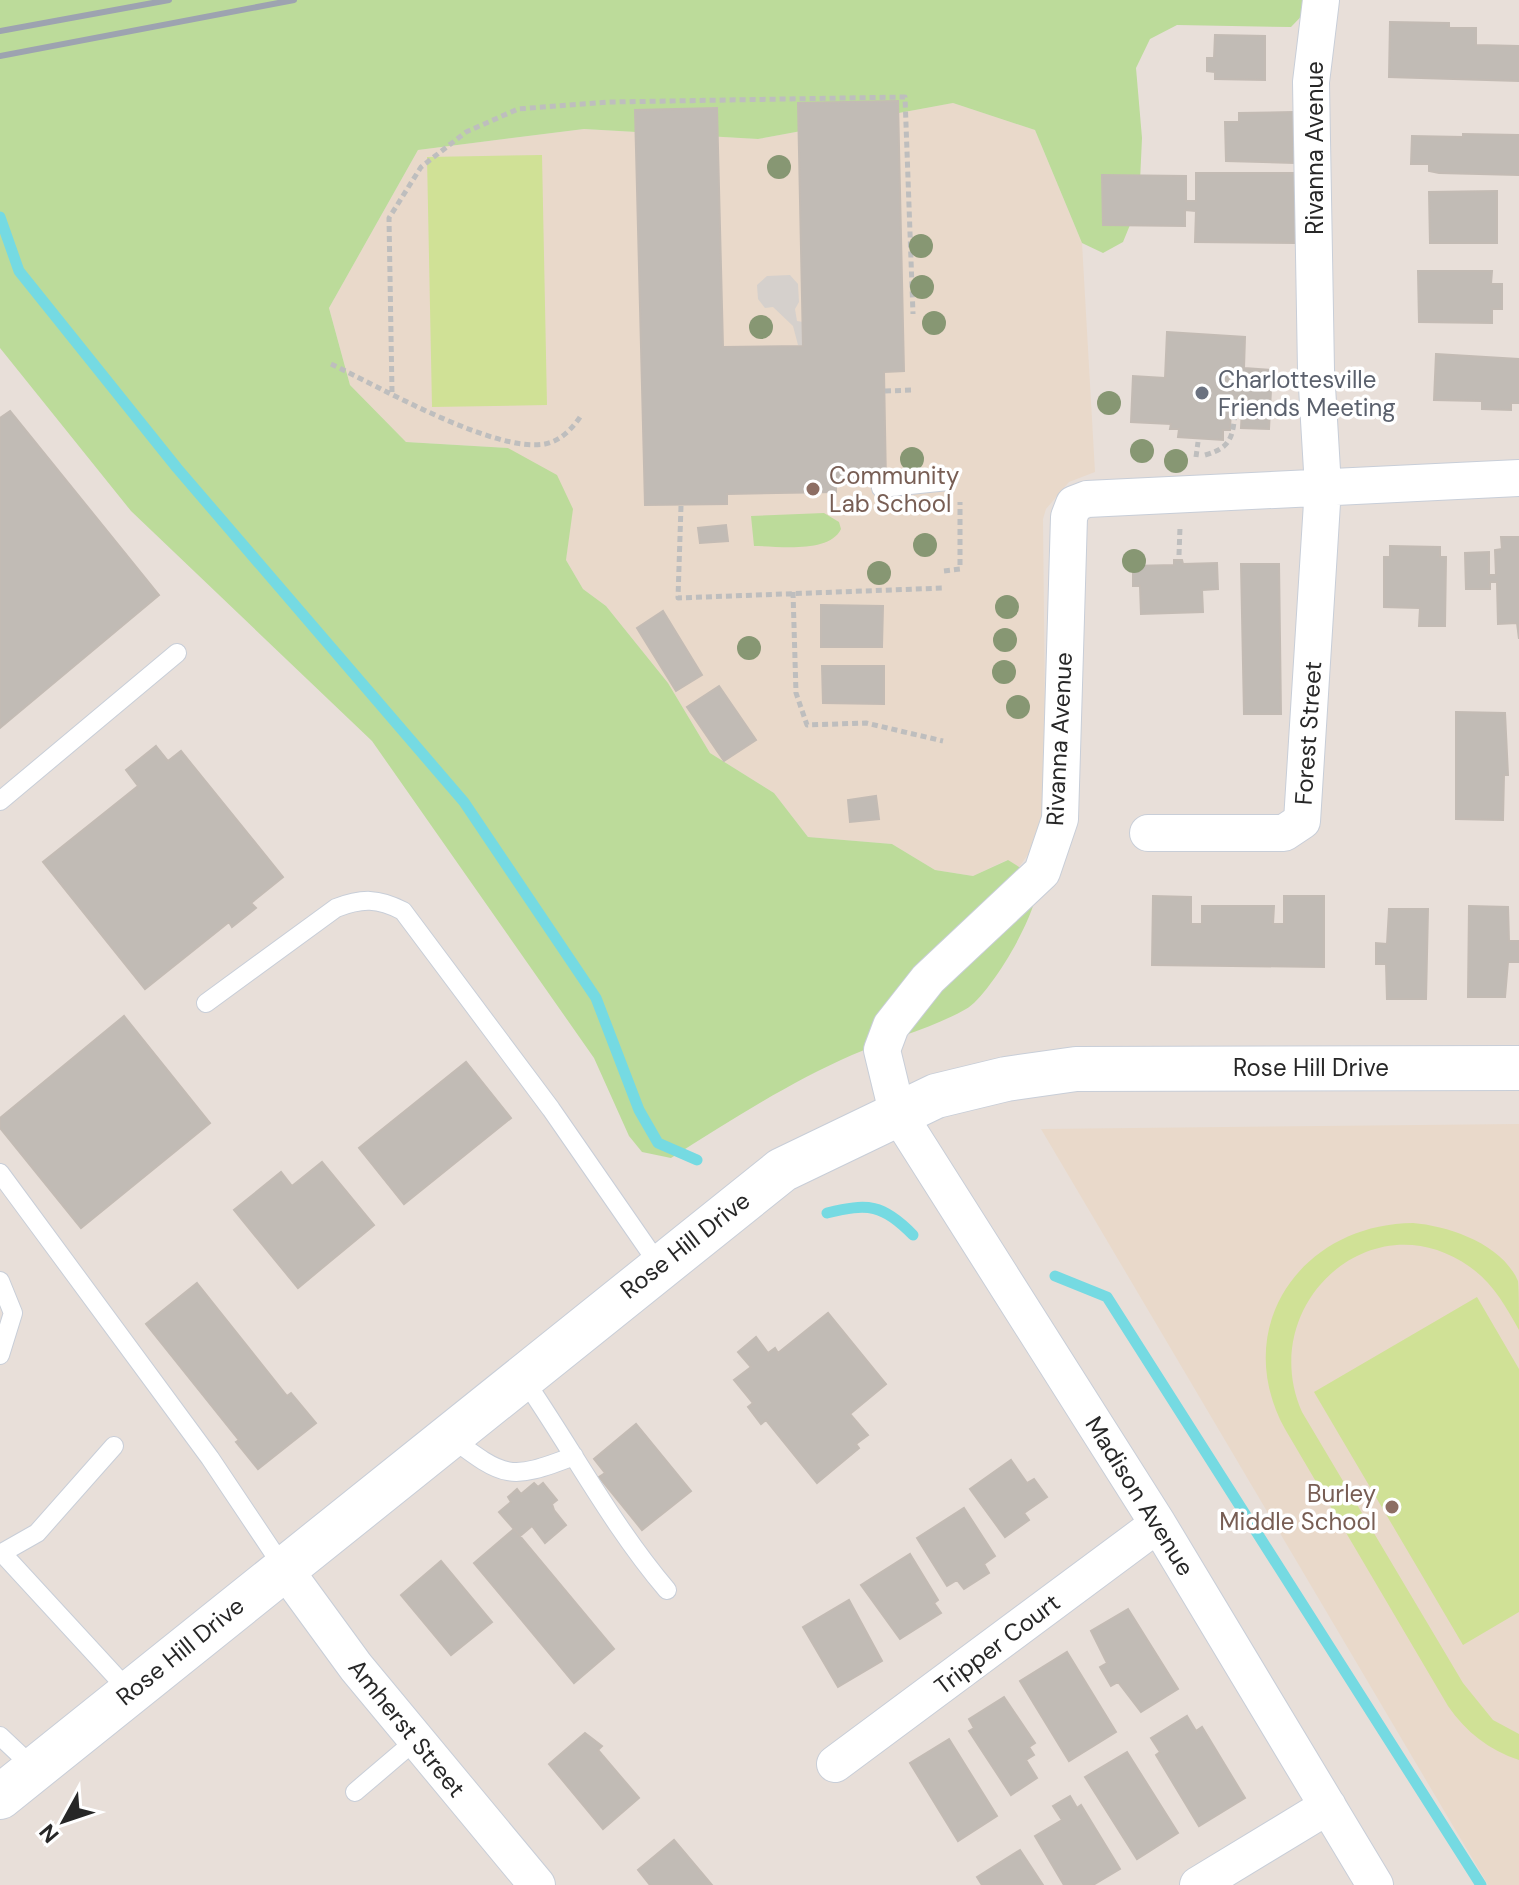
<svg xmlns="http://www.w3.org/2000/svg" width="1519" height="1885" font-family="'DM Sans',sans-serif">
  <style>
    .education { fill: #e9d9ca }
    .green { fill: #bcdb9a }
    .pitch { fill: #d0e196 }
    .plaza { fill: #d5d0cc }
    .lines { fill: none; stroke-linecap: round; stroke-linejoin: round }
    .stream { stroke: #75dae2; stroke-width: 11 }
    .building { fill: #c1bbb5; stroke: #c3bbb4; stroke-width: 2 }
    .lane-casing { stroke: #c8ced8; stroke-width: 20 }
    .street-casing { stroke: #c8ced8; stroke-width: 38 }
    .secondary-casing { stroke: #c8ced8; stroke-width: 46 }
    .path { stroke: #bebebe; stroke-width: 5; stroke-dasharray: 6 4; stroke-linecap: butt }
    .lane { stroke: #fff; stroke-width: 18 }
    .street { stroke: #fff; stroke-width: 36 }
    .secondary { stroke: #fff; stroke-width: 44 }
    .rail { stroke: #9da3b0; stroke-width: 6 }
    .tree { fill: #879773 }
    .worship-dot { fill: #6b7280; stroke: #fff; stroke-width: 3 }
    .education-dot { fill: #8d6e63; stroke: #fff; stroke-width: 3 }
    .labels { text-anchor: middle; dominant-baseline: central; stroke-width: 7; stroke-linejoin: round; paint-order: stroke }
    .street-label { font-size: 24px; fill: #272727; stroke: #fff }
    .worship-label { font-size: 24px; fill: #5b616d; stroke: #fff; text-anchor: start }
    .education-label { font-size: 24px; fill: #785e54; stroke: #fff; text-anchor: start }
  </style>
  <rect width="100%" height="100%" fill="#e8dfd9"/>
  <path class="education" d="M953,103L1035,130L1082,243L1095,472L1069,482L1046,509L1043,519L1046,814L1037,842L1019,867L1007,860L973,876L935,870L892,844L808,837L774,793L710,753L668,683L606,606L583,589L566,560L572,509L508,448L406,442L350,385L329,308L418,150L584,129L758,139Z
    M1519,1124V1885H1488L1041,1129Z"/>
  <path class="green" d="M0,0H1317L1291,27L1177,25L1150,39L1136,68L1142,138L1139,203L1123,242L1103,253L1082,243L1035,130L953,103L758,139L584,129L418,150L329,308L350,385L406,442L508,448L557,475L573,509L566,560L583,589L606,606L668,683L710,753L774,793L808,837L892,844L935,870L973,876L1008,860C1019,867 1034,874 1036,890C1037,916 988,997 966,1009C931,1029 889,1039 852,1055C788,1083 730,1121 671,1158L642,1152L629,1136L594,1058L372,741L131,511L0,348Z
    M824,513L839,522L841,529C829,554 778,546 754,546L751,516Z"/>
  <path class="pitch" d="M542,155L547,405L432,407L427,157Z
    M1413,1223C1449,1226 1502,1244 1518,1281C1519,1292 1519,1317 1519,1330C1506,1307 1493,1283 1470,1267C1372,1197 1255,1305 1302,1412L1463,1683L1493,1720L1519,1734V1760C1489,1750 1466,1732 1448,1706L1285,1429C1229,1327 1302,1224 1413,1223Z
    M1477,1297L1519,1369V1612L1463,1645L1314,1392Z"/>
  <path class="plaza" d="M790,275L798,284L799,302L795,309L797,321L803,322V346L798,345L793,326L773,307L765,308L758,299L757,285L767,276Z"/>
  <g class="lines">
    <path class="stream" d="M0,217L19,271L177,468L464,802L596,998L639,1110L658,1143L697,1160
      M827,1213C868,1203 883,1204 913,1235
      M1055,1276L1107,1297L1481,1885"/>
  </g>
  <path class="building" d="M1390,22L1449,23V28H1476V45L1519,46V81L1389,77Z
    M1215,35L1265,36V80L1215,79V72L1207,71V58H1214Z
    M898,101L904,371L884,372L886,483L836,484V492L727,494V504L645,505L635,110L717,108L723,347L803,346L798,103Z
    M1293,112L1294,163L1226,161L1225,122H1239V113Z
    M1463,134L1519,135V175L1439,173L1429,171V164H1411L1412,136L1463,137Z
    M1196,173H1295V243L1195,242L1196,211L1185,210V226L1103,225L1102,175L1186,176V201H1196Z
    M1497,191V243H1430L1429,192Z
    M1418,271H1492L1491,284H1502V309H1492V323L1419,322Z
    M1167,332L1245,337L1244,368L1272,370L1269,429L1241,428L1242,408H1231L1230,430H1223V440L1178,437L1179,429H1170L1171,424L1131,422L1133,376L1165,378Z
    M1436,354L1519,359V403H1511V410L1482,409V401L1434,400Z
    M10,411L159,595L0,728V418Z
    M726,525L728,541L700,543L698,528Z
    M1501,537H1519V639L1517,623L1498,624L1497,582H1490V589H1466L1465,553L1489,552V575H1496L1495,550L1502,549Z
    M1390,546L1440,547V557H1446L1445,626H1419L1420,608L1384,607V557H1390Z
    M1174,560H1182L1183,564L1217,563L1218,589L1202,590L1203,612L1141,614L1140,586H1133V566L1174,565Z
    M1241,564H1279L1281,714H1244Z
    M821,605L883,606L882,647H821Z
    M663,611L702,675L676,691L637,628Z
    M822,666H884V704L823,703Z
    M719,686L756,740L724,761L687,707Z
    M1456,712L1505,713L1508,775H1504L1503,820L1456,819Z
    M156,746L168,761L181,751L283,877L251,903L256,908L232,927L229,922L145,989L43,862L138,786L126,770Z
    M876,796L879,819L850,822L848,800Z
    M1153,896L1191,897V924H1202V906H1274L1273,924H1284V896H1324V967L1152,965Z
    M1469,906L1508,907L1509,941H1519V962H1508L1505,997H1468Z
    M1389,909H1428L1426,999H1387L1386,964H1376V943L1387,944Z
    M124,1016L210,1123L81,1228L0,1128V1118Z
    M466,1062L511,1118L404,1204L359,1148Z
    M322,1162L374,1225L298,1288L234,1210L281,1172L292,1186Z
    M197,1283L287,1396L291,1393L316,1423L258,1469L236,1442L239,1440L146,1324Z
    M828,1313L886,1384L850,1414L868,1435L856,1444L859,1448L817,1483L766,1420L761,1424L748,1407L753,1403L734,1380L751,1367L738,1352L756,1337L768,1353L775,1348L778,1353Z
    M636,1424L691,1491L642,1530L599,1477L605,1473L594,1459Z
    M1011,1460L1027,1483L1034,1479L1047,1497L1024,1513L1029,1520L1005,1537L970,1489Z
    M534,1483L538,1487L543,1483L557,1500L552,1504L554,1510L566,1525L545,1543L532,1526L520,1536L499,1512L511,1502L508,1497L517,1489L521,1494Z
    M964,1508L995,1556L984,1564L989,1573L964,1589L957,1580L947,1586L917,1538Z
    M514,1529L614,1649L574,1683L474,1563Z
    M910,1554L938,1600L934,1603L941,1613L900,1639L861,1585Z
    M441,1561L492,1622L451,1655L401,1595Z
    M849,1600L882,1661L838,1687L803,1627Z
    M1128,1609L1178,1689L1141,1712L1118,1682L1111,1686L1100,1667L1107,1663L1091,1631Z
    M1067,1652L1116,1732L1069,1761L1020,1681Z
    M1004,1697L1035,1743L1029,1747L1034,1755L1026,1760L1037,1778L1011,1795L969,1731L974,1728L969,1719Z
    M1187,1716L1196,1731L1202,1727L1245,1798L1199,1826L1156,1755L1160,1752L1151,1738Z
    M585,1733L602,1746L598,1750L639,1798L603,1829L549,1764Z
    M949,1739L997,1816L958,1841L910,1763Z
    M1127,1752L1178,1833L1137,1859L1085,1777Z
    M1070,1796L1077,1808L1081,1805L1120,1869L1093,1885H1064L1035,1836L1062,1820L1053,1806Z
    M674,1840L712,1885H650L638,1870Z
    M1020,1850L1043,1885H982L977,1877Z"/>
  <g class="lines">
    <g class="lane-casing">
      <path id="lane" d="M881,488L948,481
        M0,801L177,653
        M206,1003L336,908C362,898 378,898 403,911L551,1109L659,1265
        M0,1173L210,1458L283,1567
        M0,1281L13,1313L0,1355
        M523,1378C572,1449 611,1524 667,1590
        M450,1437C505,1478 509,1481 574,1456
        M0,1554L37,1533L114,1446
        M3,1554L130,1692
        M0,1736L35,1769
        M355,1792L416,1740"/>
    </g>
    <g class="street-casing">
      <path id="street" d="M1148,833H1284L1302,821L1323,487L1316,370L1311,82L1321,0
        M283,1567L356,1667L537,1885
        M835,1764L1158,1524
        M1198,1885L1328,1806
        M1375,1885L1158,1524L897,1112L882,1050L891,1026L928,979L1042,872L1060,819L1069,517L1074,504L1087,499L1519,478"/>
    </g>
    <g class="secondary-casing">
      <path id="secondary" d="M0,1797L782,1170L936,1096L1006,1079L1076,1069L1519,1068"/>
    </g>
    <path class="path" d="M331,364C380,387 494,453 545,444C561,441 574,427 582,414
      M885,391L914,390
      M392,392L389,218L421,167L466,132L518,109L609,102L905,97L913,314
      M1205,455C1230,448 1233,438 1235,412
      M1196,457L1198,442
      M681,506L678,598L944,588
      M1179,555L1180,527
      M944,571L960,569V502
      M793,592L796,693L807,725L866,723L943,741"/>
    <use href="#lane" class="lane"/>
    <use href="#street" class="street"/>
    <use href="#secondary" class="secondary"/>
    <path class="rail" d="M0,31L169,0
      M0,56L294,0"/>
  </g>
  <g class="tree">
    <circle cx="779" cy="167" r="12"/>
    <circle cx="921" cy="246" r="12"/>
    <circle cx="922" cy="287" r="12"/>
    <circle cx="934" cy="323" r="12"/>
    <circle cx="761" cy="327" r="12"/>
    <circle cx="1109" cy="403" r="12"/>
    <circle cx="1142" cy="451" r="12"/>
    <circle cx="912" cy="459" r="12"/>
    <circle cx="1176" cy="461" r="12"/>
    <circle cx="925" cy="545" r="12"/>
    <circle cx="1134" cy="561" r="12"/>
    <circle cx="879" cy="573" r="12"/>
    <circle cx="1007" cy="607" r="12"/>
    <circle cx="1005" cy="640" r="12"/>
    <circle cx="749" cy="648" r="12"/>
    <circle cx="1004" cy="672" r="12"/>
    <circle cx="1018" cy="707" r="12"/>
  </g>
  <circle class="worship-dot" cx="1202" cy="393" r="8"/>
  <g class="education-dot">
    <circle cx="813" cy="489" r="8"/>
    <circle cx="1392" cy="1507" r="8"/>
  </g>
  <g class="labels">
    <g class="street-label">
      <text transform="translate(1314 148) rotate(-90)">Rivanna Avenue</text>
      <text transform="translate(1308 733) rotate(-86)">Forest Street</text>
      <text transform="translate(1059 739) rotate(-87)">Rivanna Avenue</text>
      <text x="1311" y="1067">Rose Hill Drive</text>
      <text transform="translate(685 1245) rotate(-38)">Rose Hill Drive</text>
      <text transform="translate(1140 1496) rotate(58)">Madison Avenue</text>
      <text transform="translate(997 1644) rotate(-37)">Tripper Court</text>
      <text transform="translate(180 1651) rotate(-39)">Rose Hill Drive</text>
      <text transform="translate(407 1728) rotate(51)">Amherst Street</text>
    </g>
    <g class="worship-label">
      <text x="1218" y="379">Charlottesville<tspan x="1218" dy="28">Friends Meeting</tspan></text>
    </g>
    <g class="education-label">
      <text x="829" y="475">Community<tspan x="829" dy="28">Lab School</tspan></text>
      <text x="1376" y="1493" text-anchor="end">Burley<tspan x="1376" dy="28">Middle School</tspan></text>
    </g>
  </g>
  <g transform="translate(64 1821) rotate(230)" stroke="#ffffff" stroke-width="6" paint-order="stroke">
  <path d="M0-6L14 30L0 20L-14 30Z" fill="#272727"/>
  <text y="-12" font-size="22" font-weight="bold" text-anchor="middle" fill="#272727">N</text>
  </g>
</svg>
